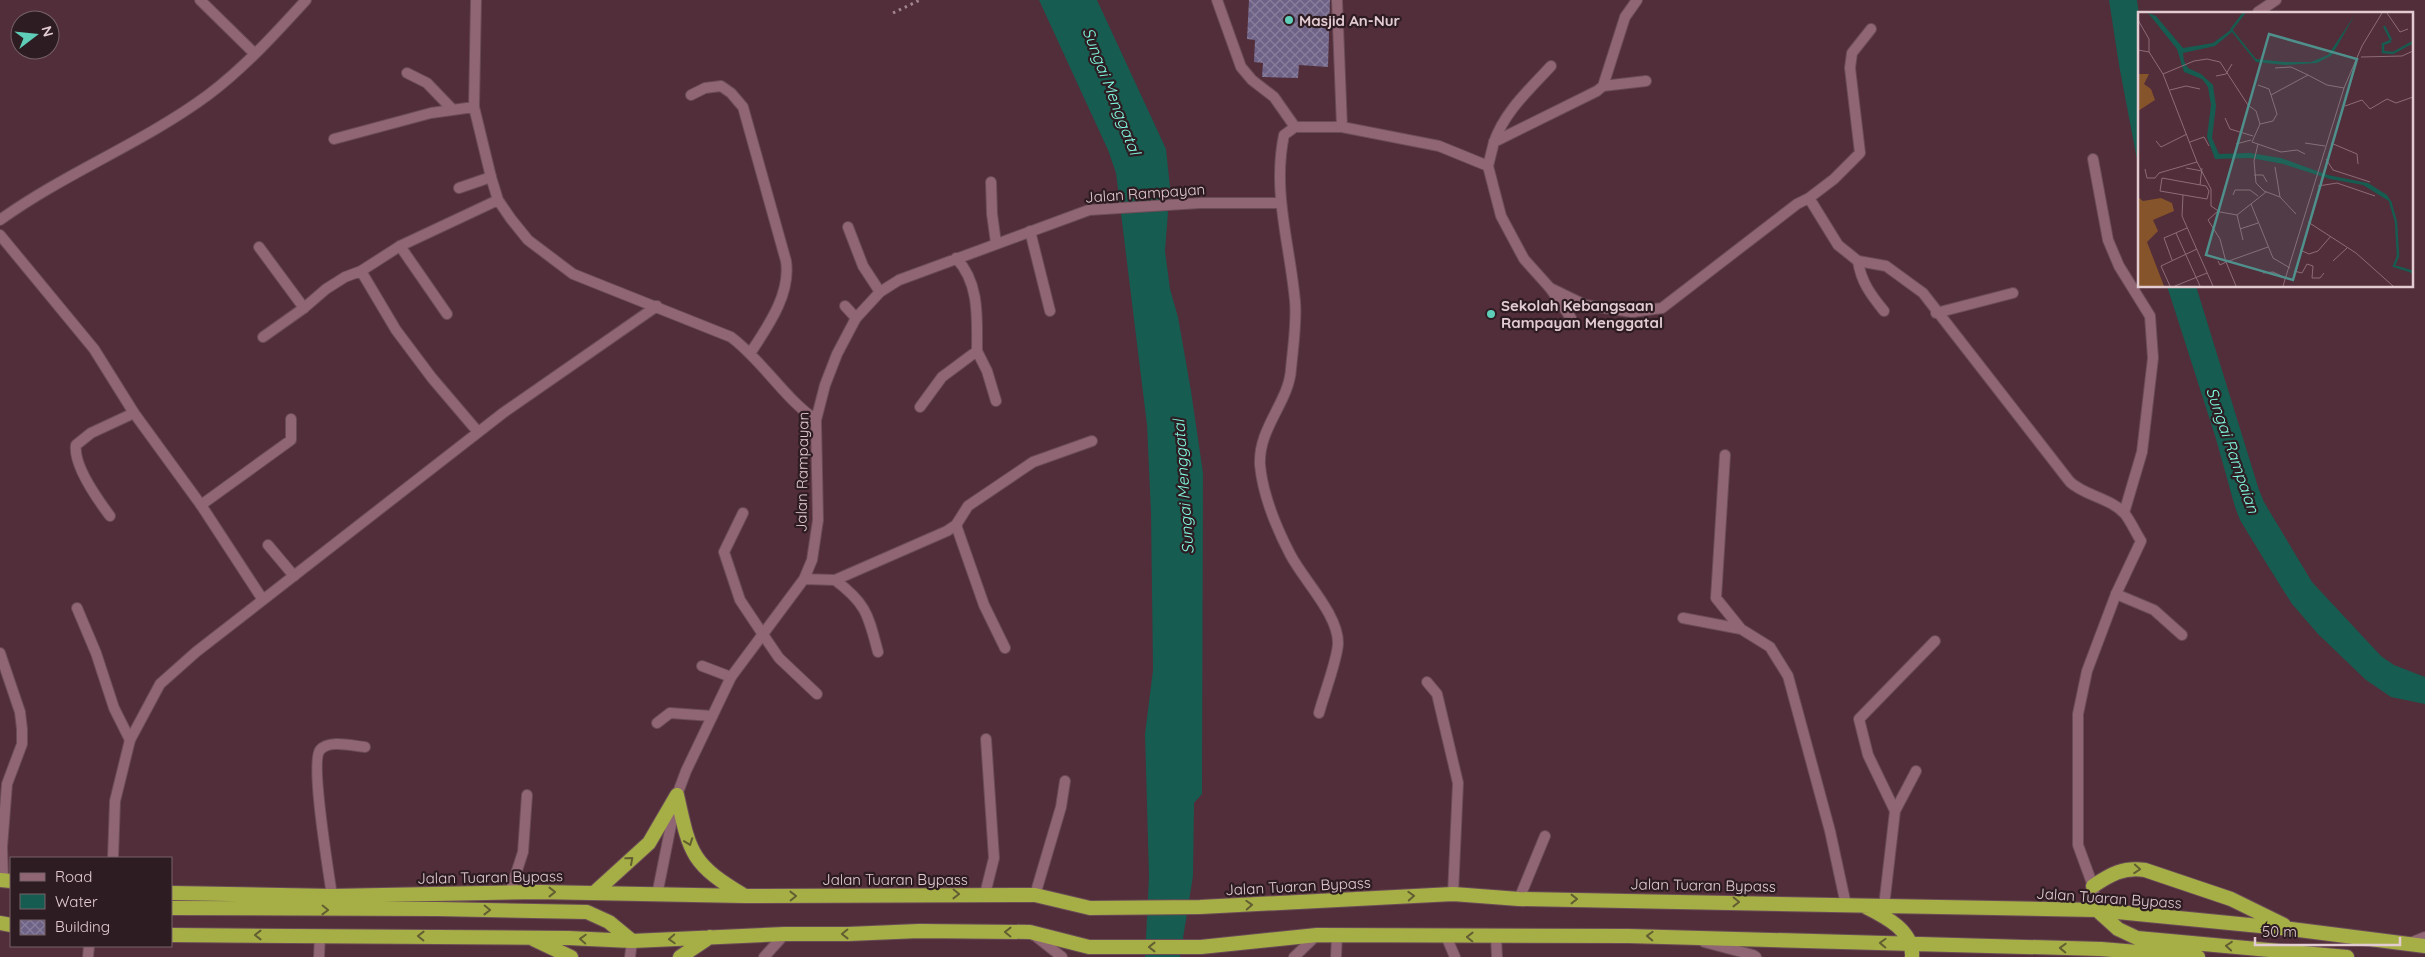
<svg xmlns="http://www.w3.org/2000/svg" width="2425" height="957" font-family="Quicksand,sans-serif">
  <style>
    .water { fill: #175c50 }
    .building { fill: url(#building-cross-hatch) }
    .lines { fill: none; stroke-linecap: round; stroke-linejoin: round }
    .service-casing { stroke: #6a4c56; stroke-width: 12 }
    .minor-casing { stroke: #6a4c56; stroke-width: 12 }
    .tertiary-casing { stroke: #6a4c56; stroke-width: 12 }
    .trunk-casing { stroke: #6a4c56; stroke-width: 16 }
    .path { stroke: #a2848e; stroke-width: 3; stroke-dasharray: 2.5 4; stroke-linecap: butt }
    .service { stroke: #906674; stroke-width: 10 }
    .minor { stroke: #906674; stroke-width: 10 }
    .tertiary { stroke: #906674; stroke-width: 10 }
    .trunk { stroke: #a6af46; stroke-width: 14 }
    .oneway { stroke: #635e32 }
    .poi-dot { fill: #5eceb8; stroke: #2d1c21; stroke-width: 2 }
    .labels { text-anchor: middle; dominant-baseline: central; stroke-width: 4.5; stroke-linejoin: round; paint-order: stroke }
    .poi-label { font-size: 15px; font-weight: bold; fill: #e3cbd2; stroke: #2d1c21; text-anchor: start }
    .street-label { font-size: 15px; fill: #e3cbd2; stroke: #2d1c21 }
    .water-label { font-size: 16px; font-style: italic; fill: #82fce3; stroke: #2d1c21 }
    .inset-river { fill: none; stroke: #175c50; stroke-width: 2.5 }
    .inset-road { fill: none; stroke: #8c6c77; stroke-width: 1 }
    .view { fill: #4f908c; fill-opacity: 0.15; stroke: #4f908c; stroke-width: 2.5 }
    .inset-edge { fill: none; stroke: #e3cbd2; stroke-width: 2.5 }
  </style>
  <defs>
    <pattern id="building-cross-hatch" width="8" height="8" patternUnits="userSpaceOnUse" patternTransform="scale(1.25)"><rect width="8" height="8" fill="#6e6386"/><path d="M0 0l8 8M0 8l8-8" fill="none" stroke="#897f9c"/></pattern>
  </defs>
  <rect width="100%" height="100%" fill="#522d3a"/>
  <path class="water" d="M1039,0H1097L1166,149L1170,187L1165,251L1170,289L1178,317L1191,391L1203,473L1202,794L1194,803L1193,876L1180,957H1145L1149,876L1145,734L1153,670L1151,513L1147,425L1116,173L1108,150Z
    M2109,0H2137L2139,14V170L2119,65Z
    M2167,286H2196L2259,490L2264,502L2312,582L2381,656L2394,665L2425,677V704L2391,697L2366,680L2318,634L2292,604L2268,566L2240,520L2235,507L2216,439Z"/>
  <path class="building" d="M1249,0H1330L1328,67L1299,65L1298,78L1262,77L1263,63L1254,62L1255,40L1247,39Z"/>
  <g class="lines">
    <g class="service-casing">
      <path id="service" d="M2258,12L2276,0
        M407,73L427,83L452,109
        M1603,86L1646,81
        M1494,142C1505,111 1529,90 1551,66
        M991,182L992,214L996,243
        M459,188L491,177
        M848,227L863,266L880,292
        M1030,231L1050,311
        M400,246L447,314
        M259,247L304,308
        M1858,261C1861,282 1871,295 1884,311
        M1550,288L1571,318
        M845,306L856,318
        M1936,313L2013,293
        M977,351L987,371L996,401
        M1725,455L1716,598L1741,629L1770,647L1788,676L1830,831L1846,905
        M201,505L291,440V419
        M743,513L724,552L740,600L762,633L779,658L817,694
        M110,516C98,500 73,465 76,445L91,433L134,413
        M956,525L984,605L1005,648
        M268,545L294,576
        M835,580C867,604 868,615 878,652
        M2116,594L2154,610L2182,635
        M77,608L96,653L114,708L130,740
        M1683,618L1741,629
        M702,666L731,677
        M657,723L670,713L712,716
        M1895,811L1868,755L1859,719L1935,641
        M510,892L523,852L527,795
        M985,894L994,858L986,739
        M1035,895L1061,807L1065,781
        M332,896C329,874 310,762 320,750C329,739 353,746 365,747
        M1519,899L1545,836
        M1884,906L1895,811L1916,771
        M1446,936L1455,957
        M1704,942L1753,955L1756,957
        M2410,943L2425,937
        M764,957L785,934
        M1336,957L1337,935"/>
    </g>
    <g class="minor-casing">
      <path id="minor" d="M200,0L254,53
        M476,0L474,107L491,177L498,200L511,219L528,240L573,274L731,337C763,361 783,397 816,420
        M1217,0L1241,67L1252,80L1274,97L1295,127
        M1337,0L1342,127
        M1637,0L1625,17L1603,86L1597,91L1494,142L1488,166L1501,216L1524,259L1550,288L1585,305L1632,312L1662,308L1797,204L1809,198L1838,245L1858,261L1886,266L1923,293L2070,482C2085,496 2111,498 2125,514C2131,522 2136,533 2141,541L2116,594L2087,671L2078,714V845L2093,886L2097,910
        M691,95L705,88L721,86L731,93L743,107L786,261C791,294 768,326 751,352
        M334,139L431,113L474,107
        M2093,159L2108,240L2119,266L2150,316L2153,358L2142,452L2124,513
        M1809,198L1834,179L1860,153L1850,68L1852,53L1871,29
        M0,220C65,173 143,143 208,95C244,68 276,33 306,0
        M0,235L94,349L134,413L201,505L263,600
        M361,271L396,330L432,378L478,432
        M263,337L304,308L326,289L345,277L361,271L400,246L498,200
        M920,407L942,377L977,351C977,319 980,283 956,258
        M804,579L835,580L947,531L956,525L968,506L1033,462L1092,441
        M0,653L20,712L22,729V744L7,784L2,847L3,880
        M1427,682L1437,694L1458,783L1453,894
        M1319,713C1323,697 1338,658 1338,643C1338,614 1304,581 1290,554C1276,527 1263,496 1260,465C1258,428 1289,402 1291,369C1293,347 1297,322 1295,301C1290,245 1272,192 1284,135L1295,127H1342L1439,146L1488,166
        M113,858L115,801L130,740L160,684L196,652L503,413L657,306
        M657,895L677,795L686,771L731,677L804,579L812,560L818,520L816,420L825,385L837,354L856,318L880,292L899,280L1089,210L1200,203H1280
        M1033,934L1062,957
        M1496,937L1497,957
        M88,957L89,946
        M319,957L320,935
        M1294,957L1317,935"/>
    </g>
    <g class="tertiary-casing">
      <path id="tertiary" d="M630,957L632,941"/>
    </g>
    <g class="trunk-casing">
      <path id="trunk" d="M677,795C690,854 691,864 745,896
        M0,880L11,881
        M2093,886C2111,874 2123,867 2145,870L2231,899L2284,925
        M171,893L332,896L539,892L745,896L1035,895L1090,908L1200,907L1453,894L1519,899L2097,910L2291,929L2425,946
        M594,893L649,843L677,795
        M1866,907C1886,917 1914,931 1912,957
        M171,908L437,909L587,912L609,922L632,941
        M2097,910L2118,929L2137,938L2347,957
        M0,923L11,925
        M171,935L568,938L632,941L785,934H848L919,931L1030,932L1089,947H1201L1317,935L1628,936L2101,949L2198,957
        M533,939L571,957
        M680,957L710,937"/>
    </g>
    <path class="path" d="M893,13L920,0"/>
    <use href="#service" class="service"/>
    <use href="#minor" class="minor"/>
    <use href="#tertiary" class="tertiary"/>
    <use href="#trunk" class="trunk"/>
  </g>
  <defs><path id="oneway-chevron" d="M-2-3.5L2.5 0L-2 3.5" fill="none" stroke-width="1.6" stroke-linecap="round" stroke-linejoin="round" transform="scale(1.25)"/></defs>
  <g class="oneway">
    <use href="#oneway-chevron" transform="translate(689 842) rotate(70)"/>
    <use href="#oneway-chevron" transform="translate(630 860) rotate(-41)"/>
    <use href="#oneway-chevron" transform="translate(2137 869) rotate(4)"/>
    <use href="#oneway-chevron" transform="translate(552 892)"/>
    <use href="#oneway-chevron" transform="translate(956 894) rotate(1)"/>
    <use href="#oneway-chevron" transform="translate(793 896) rotate(-1)"/>
    <use href="#oneway-chevron" transform="translate(1411 896) rotate(-3)"/>
    <use href="#oneway-chevron" transform="translate(1574 899)"/>
    <use href="#oneway-chevron" transform="translate(1736 902) rotate(1)"/>
    <use href="#oneway-chevron" transform="translate(1249 905) rotate(-3)"/>
    <use href="#oneway-chevron" transform="translate(325 910) rotate(1)"/>
    <use href="#oneway-chevron" transform="translate(487 910) rotate(1)"/>
    <use href="#oneway-chevron" transform="translate(1008 932) rotate(-179)"/>
    <use href="#oneway-chevron" transform="translate(845 934) rotate(179)"/>
    <use href="#oneway-chevron" transform="translate(258 935) rotate(-180)"/>
    <use href="#oneway-chevron" transform="translate(421 936) rotate(-179)"/>
    <use href="#oneway-chevron" transform="translate(1650 936) rotate(-178)"/>
    <use href="#oneway-chevron" transform="translate(1470 937) rotate(-179)"/>
    <use href="#oneway-chevron" transform="translate(583 939) rotate(-177)"/>
    <use href="#oneway-chevron" transform="translate(672 939) rotate(177)"/>
    <use href="#oneway-chevron" transform="translate(1883 943) rotate(-178)"/>
    <use href="#oneway-chevron" transform="translate(2229 946) rotate(-175)"/>
    <use href="#oneway-chevron" transform="translate(1152 947) rotate(180)"/>
    <use href="#oneway-chevron" transform="translate(2063 948) rotate(-178)"/>
  </g>
  <g class="poi-dot">
    <circle cx="1289" cy="20" r="5"/>
    <circle cx="1491" cy="314" r="5"/>
  </g>
  <g class="labels">
    <g class="poi-label">
      <text x="1299" y="20">Masjid An-Nur</text>
      <text x="1501" y="305">Sekolah Kebangsaan<tspan x="1501" dy="17">Rampayan Menggatal</tspan></text>
    </g>
    <g class="street-label">
      <text transform="translate(1145 193) rotate(-4)">Jalan Rampayan</text>
      <text transform="translate(802 472) rotate(-89)">Jalan Rampayan</text>
      <text transform="translate(490 877) rotate(-1)">Jalan Tuaran Bypass</text>
      <text x="895" y="879">Jalan Tuaran Bypass</text>
      <text transform="translate(1703 885) rotate(1)">Jalan Tuaran Bypass</text>
      <text transform="translate(1298 886) rotate(-3)">Jalan Tuaran Bypass</text>
      <text transform="translate(2109 898) rotate(4)">Jalan Tuaran Bypass</text>
    </g>
    <g class="water-label">
      <text transform="translate(1112 91) rotate(69)">Sungai Menggatal</text>
      <text transform="translate(2233 450) rotate(71)">Sungai Rampaian</text>
      <text transform="translate(1183 487) rotate(-94)">Sungai Menggatal</text>
    </g>
  </g>
  <g transform="translate(2138 12)">
    <rect width="275" height="275" fill="#522d3a"/>
    <path d="M0,62H11L6,72L13,77L17,88L0,99ZM0,185L5,189L23,186L34,191L36,199L15,208L20,219L9,230L26,274H0Z" fill="#86542a"/>
    <path d="M10,1L18,4L45,36L75,31L94,17L118,47L147,50H173L190,43L218,1L194,43L179,51L147,53L118,50L94,20L77,34L45,41L46,49L50,56L63,62L75,73L78,94L74,126L81,142L112,141L143,146L190,163L230,171L249,183L254,191L225,173L192,167L145,152L113,146L77,147L69,125L73,93L70,75L64,67L46,60L39,37Z" fill="#175c50"/>
    <path class="inset-river" d="M246,14L253,28M93,18L106,1M253,29L245,32V40L255,41L275,30M252,189L258,210L260,244L256,254L275,260"/>
    <path class="inset-road" d="M249,1L262,20L270,17M0,8L11,27V40M0,38L11,40L25,62L59,150L73,177V194L82,200L99,203L128,180M223,45L264,44L275,39M137,56L153,55L170,63M25,62L56,49L69,47L82,50L110,93L118,99L122,112L135,109L139,102L133,83L170,63L189,73L206,76M78,64L88,62L94,52M120,73L131,77L133,83M32,78L48,74L62,77M207,94L224,88L232,97L249,87L258,91L275,85M87,106L92,117L115,124M122,112L114,130L143,140L159,138L167,142M18,129L23,135L49,122M52,130L66,125L71,134M167,131L187,134M193,131L219,142L220,152M98,132L113,128M120,132L116,149L118,171L126,179L142,185L158,202M188,147L195,158L232,170M137,155L142,185M48,156L64,159M7,157L9,166H17L21,161L59,150M116,163H125L129,170M24,166L68,174L71,179L69,187L22,179ZM62,173L64,156M180,174L199,171L237,184M45,183L44,204L75,274M95,183L97,178H112L120,184M113,192L135,246L152,256M80,199L70,208L82,227L88,250L82,253L80,249M99,203L105,228M170,210L218,241L255,274M102,217L120,211M38,221L62,274M162,238L171,242L180,239L193,224M34,248L26,226L49,216M195,249L209,236M156,259L164,261L169,252L175,254L174,266H182L186,261M125,261L135,260L148,266M32,274L23,254L59,237M37,274L69,261M98,274L88,250L130,235M145,274L206,76L224,34L244,1"/>
    <path class="view" d="M131,22L219,47L155,268L68,243Z"/>
    <rect width="275" height="275" class="inset-edge"/>
  </g>
  <rect x="10" y="857" width="162" height="90" fill="#2d1c21" stroke="#766268"/>
  <rect x="20" y="873" width="25" height="8" fill="#906674" stroke="#766268"/>
  <text x="55" y="882" font-size="15" fill="#e3cbd2">Road</text>
  <rect x="20" y="894" width="25" height="15" fill="#175c50" stroke="#766268"/>
  <text x="55" y="907" font-size="15" fill="#e3cbd2">Water</text>
  <rect x="20" y="920" width="25" height="15" fill="url(#building-cross-hatch)" stroke="#766268"/>
  <text x="55" y="932" font-size="15" fill="#e3cbd2">Building</text>
  <g transform="translate(35 35) rotate(74)"><circle r="24" fill="#2d1c21" stroke="#766268"/>
  <path d="M0-4L9 19L0 12L-9 19Z" fill="#5eceb8"/>
  <text y="-8" font-size="14" font-weight="bold" text-anchor="middle" fill="#e3cbd2">N</text>
  </g>
  <path d="M2255 937v8h145v-8" fill="none" stroke="#e3cbd2" stroke-width="2.5"/>
  <text x="2262" y="937" font-size="15" fill="#e3cbd2" stroke="#2d1c21" stroke-width="4" paint-order="stroke">50 m</text>
</svg>
